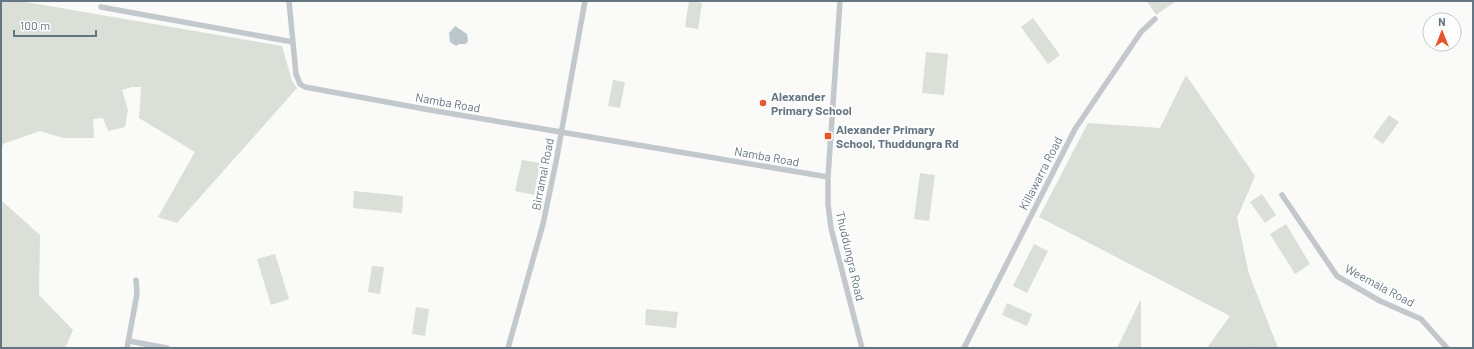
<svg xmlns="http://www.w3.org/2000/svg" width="1474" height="349" font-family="Barlow,sans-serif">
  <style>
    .green { fill: #dadfd7 }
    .water { fill: #bbc7cb }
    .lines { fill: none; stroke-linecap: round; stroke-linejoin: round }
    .stream { stroke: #bbc7cb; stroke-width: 1.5 }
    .street { stroke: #c3c8cc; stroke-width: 5.5 }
    .poi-dot { fill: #e4572e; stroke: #fff; stroke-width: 1.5 }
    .labels { text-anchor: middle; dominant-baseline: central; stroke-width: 4; stroke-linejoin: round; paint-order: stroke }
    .poi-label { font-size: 12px; font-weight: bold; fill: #657683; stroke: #fff; text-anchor: start }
    .street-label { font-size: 12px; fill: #657683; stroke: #fff }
  </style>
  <rect width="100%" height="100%" fill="#fafaf8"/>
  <path class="green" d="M1,1H20L282,46L292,81L297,88L177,223L158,217L195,152L139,118L141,87H132L122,90L128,110L125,127L108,131L103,118L93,119L94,138H63L40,131L3,144L1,153Z
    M689,1L702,3L698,29L685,27Z
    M1147,1H1176L1156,15Z
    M1033,18L1060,55L1048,64L1021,27Z
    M926,52L948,54L944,95L922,93Z
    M1186,75L1255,176L1237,218L1249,274L1278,348H1207L1230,316L1039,217L1088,123L1160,128Z
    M613,80L625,82L620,108L608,106Z
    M1389,115L1399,122L1383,144L1373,137Z
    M522,160L540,163L534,195L515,191Z
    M920,173L935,175L929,221L914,219Z
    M354,191L403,196L402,213L353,208Z
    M1262,194L1276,215L1265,223L1250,202Z
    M1,200L40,235L39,295L73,330L65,348H1Z
    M1286,224L1310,264L1295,274L1270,234Z
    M1034,244L1048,251L1027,293L1013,286Z
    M275,254L289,299L271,305L257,259Z
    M372,266L384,267L380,294L368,292Z
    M1141,299V348H1117Z
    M1007,303L1032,314L1027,326L1002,315Z
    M416,307L429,309L425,336L412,334Z
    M646,309L678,312L676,328L645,325Z"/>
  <path class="water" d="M455,26L467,34L468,41L466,44H459L456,46L450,42L449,33Z"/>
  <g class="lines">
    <path class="stream" d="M1250,348L1251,347"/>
    <path class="street" d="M289,1L296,74L300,84L305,87L430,110L828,177
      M840,1L828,177V204L831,228L862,348
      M101,7L293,42
      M1282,195L1337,276L1380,301L1421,319L1447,348
      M129,341L167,348
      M127,348L137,294L136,280
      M508,348L543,224L556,162L585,1
      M964,348L1075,129L1141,32L1155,19"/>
  </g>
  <g class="poi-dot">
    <circle cx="763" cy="103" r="4"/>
    <rect x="824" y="132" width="8" height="8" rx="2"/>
  </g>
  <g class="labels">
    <g class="poi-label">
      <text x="771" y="96">Alexander<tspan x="771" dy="14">Primary School</tspan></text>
      <text x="836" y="129">Alexander Primary<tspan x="836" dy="14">School, Thuddungra Rd</tspan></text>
    </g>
    <g class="street-label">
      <text transform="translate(448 102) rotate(10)">Namba Road</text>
      <text transform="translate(767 156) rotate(10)">Namba Road</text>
      <text transform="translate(1040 173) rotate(-63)">Killawarra Road</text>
      <text transform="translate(542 174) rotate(-79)">Birramal Road</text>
      <text transform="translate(851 256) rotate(77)">Thuddungra Road</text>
      <text transform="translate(1380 285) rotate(28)">Weemala Road</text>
    </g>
  </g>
  <rect width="1474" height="349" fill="none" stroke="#657683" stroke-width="4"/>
  <g transform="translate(1442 32)"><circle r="19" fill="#ffffff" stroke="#c1c8cd"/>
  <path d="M0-3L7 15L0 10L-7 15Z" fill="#e4572e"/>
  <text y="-6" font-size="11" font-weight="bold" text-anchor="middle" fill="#657683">N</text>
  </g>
  <path d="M14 30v6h82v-6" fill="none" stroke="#657683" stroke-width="2"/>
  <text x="20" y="30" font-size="12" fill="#657683" stroke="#ffffff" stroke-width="3" paint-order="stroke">100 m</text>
</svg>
